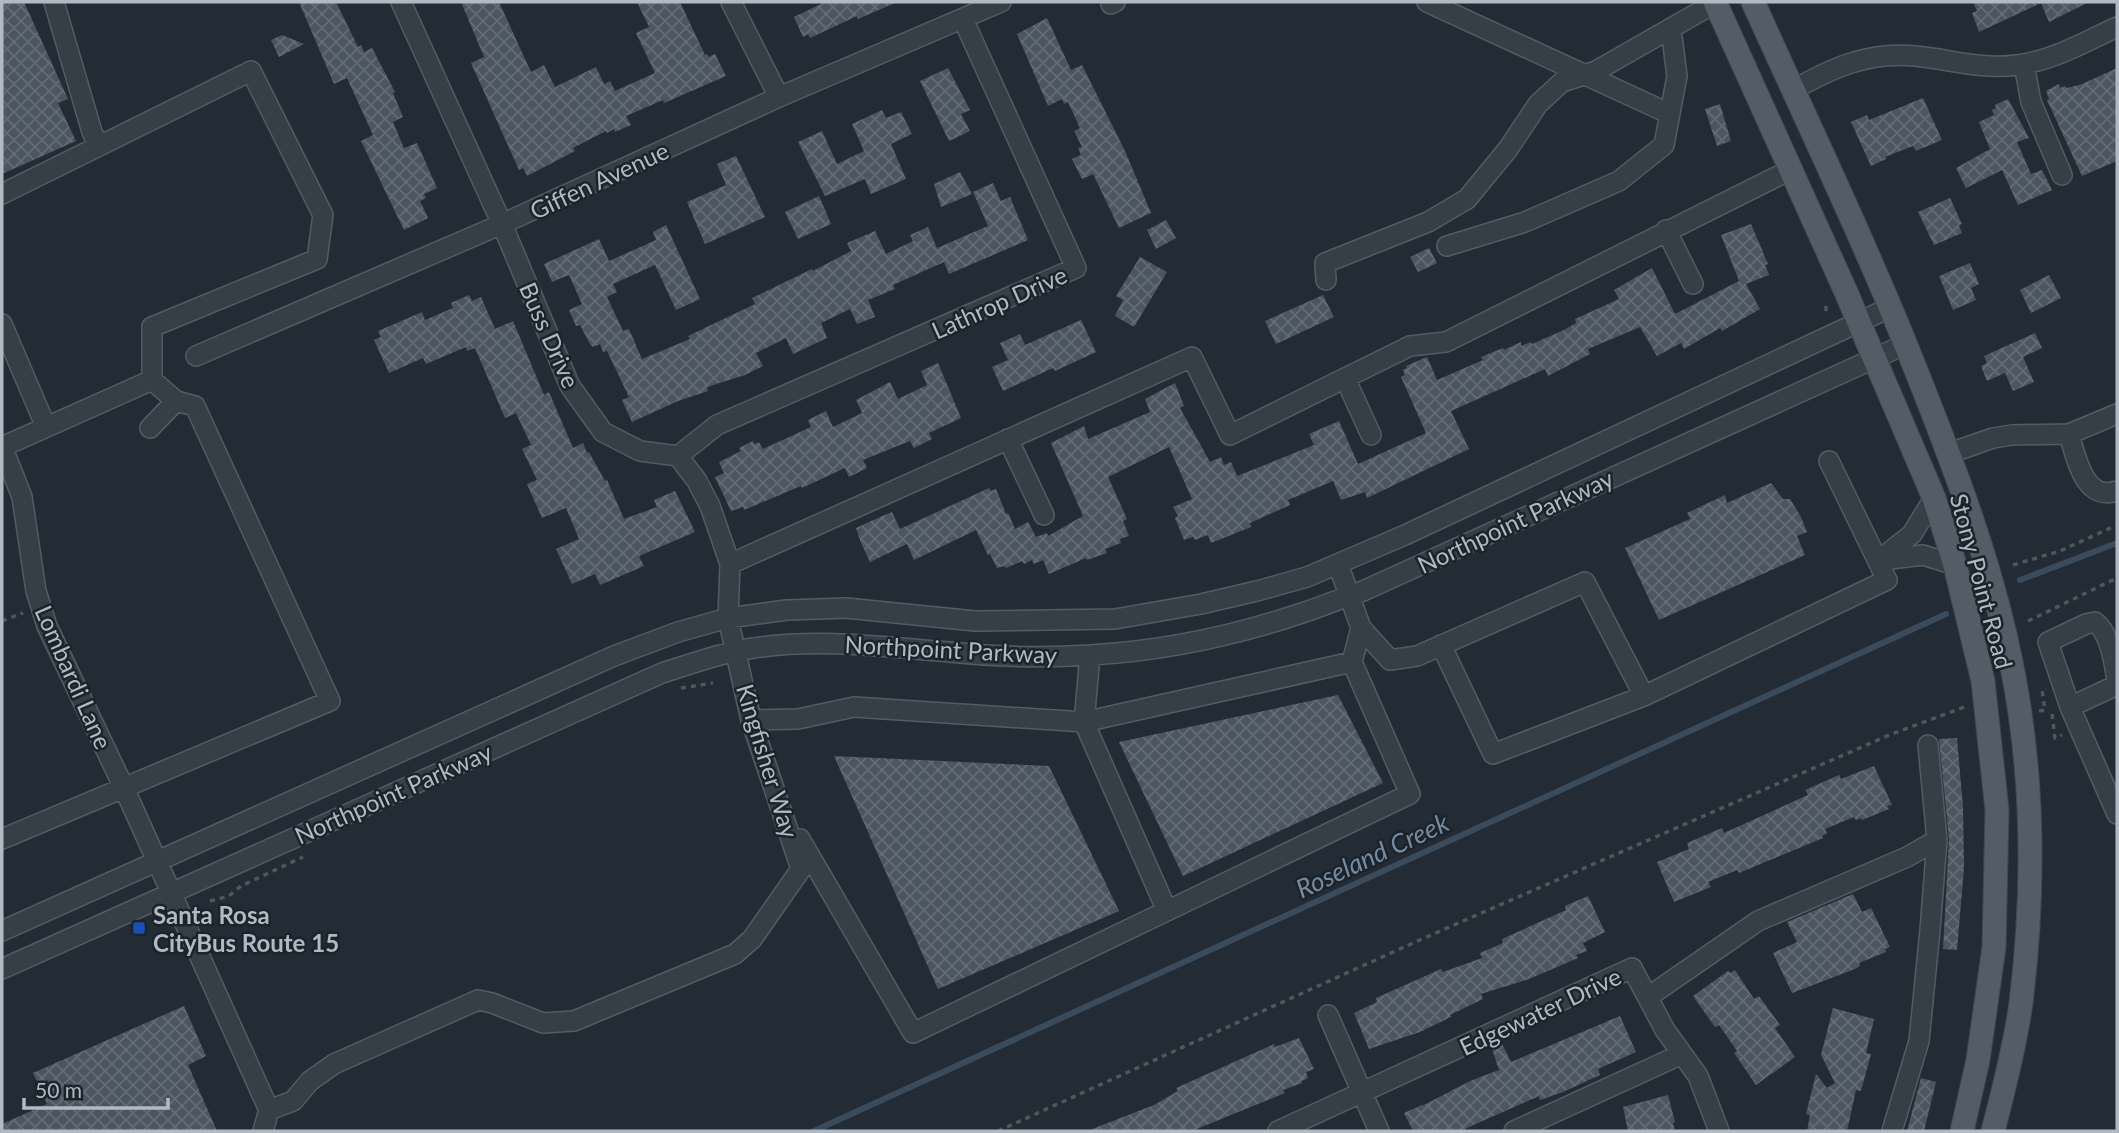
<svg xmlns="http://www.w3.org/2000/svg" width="2119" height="1133" font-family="Lato,sans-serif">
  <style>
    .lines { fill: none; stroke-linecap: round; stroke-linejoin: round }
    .stream { stroke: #3a4b5c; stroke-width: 6 }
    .building { fill: url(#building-cross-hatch) }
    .minor-casing { stroke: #545c63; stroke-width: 22 }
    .major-casing { stroke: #40474f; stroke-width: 25 }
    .path { stroke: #4a595a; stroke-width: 3.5; stroke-dasharray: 5 5; stroke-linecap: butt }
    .minor { stroke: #363e46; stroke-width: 19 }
    .major { stroke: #545d66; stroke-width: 23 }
    .transit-dot { fill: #1a4fb4; stroke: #1c232a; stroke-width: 2.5 }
    .labels { text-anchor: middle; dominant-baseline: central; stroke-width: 5; stroke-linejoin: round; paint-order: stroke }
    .street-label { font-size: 24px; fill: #b1b9c2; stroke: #1c232a }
    .poi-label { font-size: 24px; font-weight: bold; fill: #b1b9c2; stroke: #1c232a; text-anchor: start }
    .water-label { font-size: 26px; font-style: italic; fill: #758ba2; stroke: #1c232a }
  </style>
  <defs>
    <pattern id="building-cross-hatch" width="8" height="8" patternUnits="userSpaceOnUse" patternTransform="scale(1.75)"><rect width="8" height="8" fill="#4c5660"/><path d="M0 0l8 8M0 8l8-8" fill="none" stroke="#636c75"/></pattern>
  </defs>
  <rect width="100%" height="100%" fill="#232c35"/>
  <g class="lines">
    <path class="stream" d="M2020,580L2117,543
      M814,1131L1946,614"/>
  </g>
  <path class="building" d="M2,2H24L68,99L58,103L76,141L2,174Z
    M299,2H336L358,47L361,45L364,52L372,48L395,92L393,93L403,117L393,122L404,148L417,143L437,188L424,194L426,198L420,201L428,218L404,230L361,141L373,135L347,78L334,84Z
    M461,2H499L531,72L544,65L555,87L596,67L604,84L610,81L615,91L655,73L636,33L649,27L637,2H680L705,55L707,54L709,57L715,54L726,76L664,103L663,100L626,116L631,125L615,132L614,129L607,133L606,131L573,148L575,151L527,176L523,168L519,170L471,63L484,57Z
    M825,2H897L858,19L857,16L810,38L808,34L803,37L794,17Z
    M1973,2H2089L2049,22L2041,3L1979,32L1972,13L1977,11Z
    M1047,18L1071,70L1082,65L1125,151L1151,213L1119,228L1093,174L1082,179L1072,159L1081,155L1078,148L1082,147L1074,131L1080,128L1068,102L1064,104L1062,99L1048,106L1017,34Z
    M282,35L304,44L279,57L271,40Z
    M948,68L970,110L961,114L970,131L949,141L920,81Z
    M2117,68V161L2082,176L2047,100L2049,99L2046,91L2059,84L2060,88L2065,86L2067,88L2082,84Z
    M1923,98L1942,140L1916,151L1913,146L1885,157L1886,159L1871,166L1851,122L1867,115L1869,120Z
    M2008,99L2029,138L2017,142L2031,174L2042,170L2052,190L2018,205L2002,170L1966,188L1956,168L1990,149L1979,122L1994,115L1992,110L1996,108L1995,105Z
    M1720,104L1731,141L1717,146L1705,109Z
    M882,110L886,118L901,112L912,134L891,144L906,179L871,194L865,179L825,196L798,142L822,131L837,164L864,151L852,124Z
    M736,156L765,217L705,244L687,202L726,185L717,164Z
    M960,172L972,194L941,207L934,184Z
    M993,183L1001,201L1010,197L1028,240L949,274L944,262L893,285L895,289L868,300L875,317L857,324L850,309L821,323L827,338L793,354L786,338L756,353L763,366L745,375L707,387L708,391L678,401L632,422L622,400L629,397L607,351L603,352L600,344L593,347L590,344L580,325L576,326L569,310L582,304L569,275L552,282L544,264L599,239L609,261L656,240L653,232L666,225L700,299L676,310L655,265L613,284L617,292L607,297L623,331L629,329L642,359L690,339L688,336L755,304L752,298L812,269L813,271L851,251L847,243L875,231L886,254L913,241L910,235L928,227L937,248L988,226L973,192Z
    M819,196L831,224L798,239L785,212Z
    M1950,198L1962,224L1959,225L1962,233L1934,245L1918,212Z
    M1166,220L1176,238L1156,249L1147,230Z
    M1751,224L1768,264L1765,265L1769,275L1746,284L1760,309L1722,331L1720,328L1684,349L1681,343L1657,356L1640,327L1588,349L1590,354L1548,376L1545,369L1451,411L1469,449L1367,498L1365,492L1341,500L1333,481L1288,500L1290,505L1250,523L1251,527L1211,543L1208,535L1195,540L1193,537L1184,540L1175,518L1178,516L1173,507L1192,499L1169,447L1108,477L1127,519L1123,521L1129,536L1120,539L1121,543L1105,549L1107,553L1087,560L1086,558L1049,574L1043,560L1034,564L1032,560L1024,564L1022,561L1006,568L1004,566L997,568L990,554L988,555L976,530L914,560L907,544L870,562L861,543L856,528L871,521L892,512L900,529L989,488L991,491L996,489L1006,514L1008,513L1015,529L1028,522L1036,537L1047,533L1048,536L1083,516L1051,443L1084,426L1088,439L1150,412L1145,399L1175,383L1184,406L1180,408L1210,462L1221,457L1224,465L1231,462L1237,476L1314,445L1309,434L1339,421L1358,464L1426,433L1401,377L1405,375L1403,370L1407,368L1406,366L1427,357L1437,380L1483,360L1481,357L1503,348L1504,350L1521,342V346L1531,342L1532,344L1564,330L1576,323L1575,319L1619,299L1614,290L1652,268L1675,314L1739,281L1721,235Z
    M1429,248L1437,263L1418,272L1410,257Z
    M1140,257L1167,272L1134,327L1115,316L1123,300L1116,296Z
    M1970,263L1979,284L1971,288L1976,300L1953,310L1939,276Z
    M2049,275L2061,298L2031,313L2020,290Z
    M469,295L472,301L481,297L495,329L513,321L544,395L549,392L573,448L583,443L587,453L589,452L605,481L607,480L624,519L657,507L654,500L675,491L695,532L639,556L644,566L600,585L595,574L572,584L556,549L579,539L566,508L542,518L527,484L537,480L522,449L531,445L516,413L505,418L475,348L467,351L466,347L426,364L423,358L389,373L374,340L381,337L378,331L422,312L425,320L453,308L451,303Z
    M1323,295L1334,317L1276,344L1265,321Z
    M1081,320L1096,352L1055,371L1053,368L1003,391L992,367L1008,360L1000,343L1020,334L1025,345Z
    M2035,333L2042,348L2023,357L2034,382L2013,391L2005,373L1987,381L1981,366L1987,363L1984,356Z
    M938,363L961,418L929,433L932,439L914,448L910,441L863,460L867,468L849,477L845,468L802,488L801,486L744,510L743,507L731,511L715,477L724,473L719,462L741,451L739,448L753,441L754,444L759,442L763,449L811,427L808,420L826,411L833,427L862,413L856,400L890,382L898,399L927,385L921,371Z
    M1771,483L1783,499H1790L1801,517L1807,532L1797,536L1805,555L1659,620L1625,548L1690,519L1687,513L1725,495L1727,503Z
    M1338,695L1383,783L1183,876L1119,742Z
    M1957,738L1963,807L1964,868L1957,950L1943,949L1949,839L1939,739Z
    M834,756L1049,766L1119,911L938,989Z
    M1874,766L1892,805L1887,806L1889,809L1862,820L1861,818L1856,820L1854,817L1825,829L1827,833L1822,836L1823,838L1739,873L1737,870L1708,882L1711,887L1674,902L1657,862L1689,849L1687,843L1722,828L1724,833L1808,795L1805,790L1839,775L1841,779Z
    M1853,894L1862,912L1871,908L1890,947L1885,949L1886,952L1859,963L1860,966L1855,969L1792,993L1773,953L1797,942L1787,922Z
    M1588,896L1605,932L1583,943L1587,951L1576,955L1578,958L1529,979L1481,994L1483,999L1450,1015L1451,1017L1420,1032L1369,1049L1354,1013L1377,1002L1376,998L1441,969L1443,972L1482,958L1480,953L1503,943L1502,939L1566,910L1565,906Z
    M1735,970L1754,999L1759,996L1780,1025L1775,1028L1795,1057L1756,1085L1734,1053L1737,1051L1719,1025L1715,1027L1693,996L1728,971L1730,973Z
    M184,1006L206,1056L188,1065L217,1131H2V1124L47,1104L33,1073Z
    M1833,1008L1874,1019L1866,1053L1871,1054L1861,1091L1856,1090L1847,1131H1807L1810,1115L1806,1114L1816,1074L1827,1088L1835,1083L1821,1055Z
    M1620,1016L1636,1052L1598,1069L1600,1075L1563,1092L1540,1100L1539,1096L1460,1131H1413L1404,1113L1422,1105V1106L1470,1081L1499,1070L1491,1046L1501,1042L1511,1062Z
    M1299,1038L1314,1069L1306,1072L1308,1078L1302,1081V1083L1283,1090L1285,1093L1192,1131H1087L1154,1105L1178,1091L1176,1088L1274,1044L1275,1047Z
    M1921,1078L1936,1082L1924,1131H1907Z
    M1668,1095L1675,1122L1673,1123L1675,1131H1628L1623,1107Z"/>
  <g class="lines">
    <g class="minor-casing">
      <path id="minor" d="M54,2L92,132L99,146
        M731,2L779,97
        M1427,2L1670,114
        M1111,4L1115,2
        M2024,64L2031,102L2062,175
        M1793,90C1832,68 1869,51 1915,56C1949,59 1982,70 2017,65C2052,61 2085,42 2117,27
        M2,194L251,71L323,215L317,259L152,327V380L2,447
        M1666,230L1693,284
        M1447,246L1525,222L1619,181L1664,145L1677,76L1671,29
        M1326,280L1325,263L1428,222L1467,199L1508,149L1538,104L1562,82L1596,71L1715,3
        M2,324L46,427
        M196,356L502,224L779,97L1001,2
        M1345,378L1371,435
        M150,428L176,401
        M2069,434C2076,457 2084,502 2117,491
        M1008,439L1044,515
        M2,446L22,497L36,591L47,626L124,788L269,1110
        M1950,453L1993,438L2012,435L2069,434L2117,414
        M678,456L717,425L1076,268L963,19
        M1882,560L1923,555L1955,565
        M1878,561L1912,534L1934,498
        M730,564L1192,357L1230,435L1410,346L1446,342L1790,170
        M1361,628L1390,660L1417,656L1585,582L1644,696L1887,580L1829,461
        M1441,645L1493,754L1644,696
        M1090,655L1084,722L1352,662L1361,628L1338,564
        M2117,682C2115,665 2110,633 2095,622L2086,624L2048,642L2070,707L2117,814
        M2070,707L2117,685
        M751,720L798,719L854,707L1084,722L1167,911
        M2,839L330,701L195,406L176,401L152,380
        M800,839L913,1033L1410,794L1352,662
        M2,931L614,656L678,632L728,618L787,610L846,608L975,621L1115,619L1201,604L1257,591L1307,577L1405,535L1891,307
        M2,969L662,673C691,664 723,652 754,648C819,638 884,647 949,652C996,657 1044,658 1091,655C1161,651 1233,636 1299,614C1321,607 1342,598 1363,591L1906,344
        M1648,997L1758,921L1907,857L1937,840
        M1328,1015L1379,1131
        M269,1110L293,1101L310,1081L334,1064L478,1000L492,1003L543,1023L574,1021L735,954L752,939L801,869L751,720L728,618L730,564L710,506L697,481L678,456L640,451L603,432L570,386L502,224L401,2
        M263,1131L269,1110
        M1278,1131L1632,968L1665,1030L1698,1076L1719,1131
        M1514,1131L1682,1054
        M1892,1131L1919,1041L1930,930L1937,840L1928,745"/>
    </g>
    <g class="major-casing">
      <path id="major" d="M1715,2L1846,292L1934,498L1955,565L1983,681L1997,810L1994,947L1978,1060L1962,1131
        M1753,2C1811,130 1872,257 1923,388C1961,484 1995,576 2014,677C2034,784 2034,896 2021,1003C2015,1046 2004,1089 1993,1131"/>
    </g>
    <path class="path" d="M1826,306V311
      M2013,565L2060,551L2117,525
      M2,621L23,613
      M2028,621L2117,578
      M681,688L713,683
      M2039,711L2045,710L2042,690L2046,689
      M2052,714L2055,738L2062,735
      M210,901L229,896L241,886L303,857
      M998,1131L1424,938L1889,735L1967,706"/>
    <use href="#minor" class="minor"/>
    <use href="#major" class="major"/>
  </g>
  <rect class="transit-dot" x="132" y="921" width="14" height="14" rx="3.5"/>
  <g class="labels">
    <g class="street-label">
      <text transform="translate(599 180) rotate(-25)">Giffen Avenue</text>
      <text transform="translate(999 302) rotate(-24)">Lathrop Drive</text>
      <text transform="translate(550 335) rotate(66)">Buss Drive</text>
      <text transform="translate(1515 521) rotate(-25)">Northpoint Parkway</text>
      <text transform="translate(1982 581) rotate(75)">Stony Point Road</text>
      <text transform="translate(951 649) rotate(3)">Northpoint Parkway</text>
      <text transform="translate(74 677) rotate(66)">Lombardi Lane</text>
      <text transform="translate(768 761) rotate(73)">Kingfisher Way</text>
      <text transform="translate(393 793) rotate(-24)">Northpoint Parkway</text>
      <text transform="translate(1540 1011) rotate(-25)">Edgewater Drive</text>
    </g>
    <g class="poi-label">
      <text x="153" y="914">Santa Rosa<tspan x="153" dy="28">CityBus Route 15</tspan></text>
    </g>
    <g class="water-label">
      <text transform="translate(1372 855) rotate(-25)">Roseland Creek</text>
    </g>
  </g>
  <rect width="2119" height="1133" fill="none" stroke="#b1b9c2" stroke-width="7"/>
  <path d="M24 1098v10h144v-10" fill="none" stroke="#b1b9c2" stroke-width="3.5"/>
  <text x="35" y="1098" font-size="21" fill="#b1b9c2" stroke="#1c232a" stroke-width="5" paint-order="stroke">50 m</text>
</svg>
